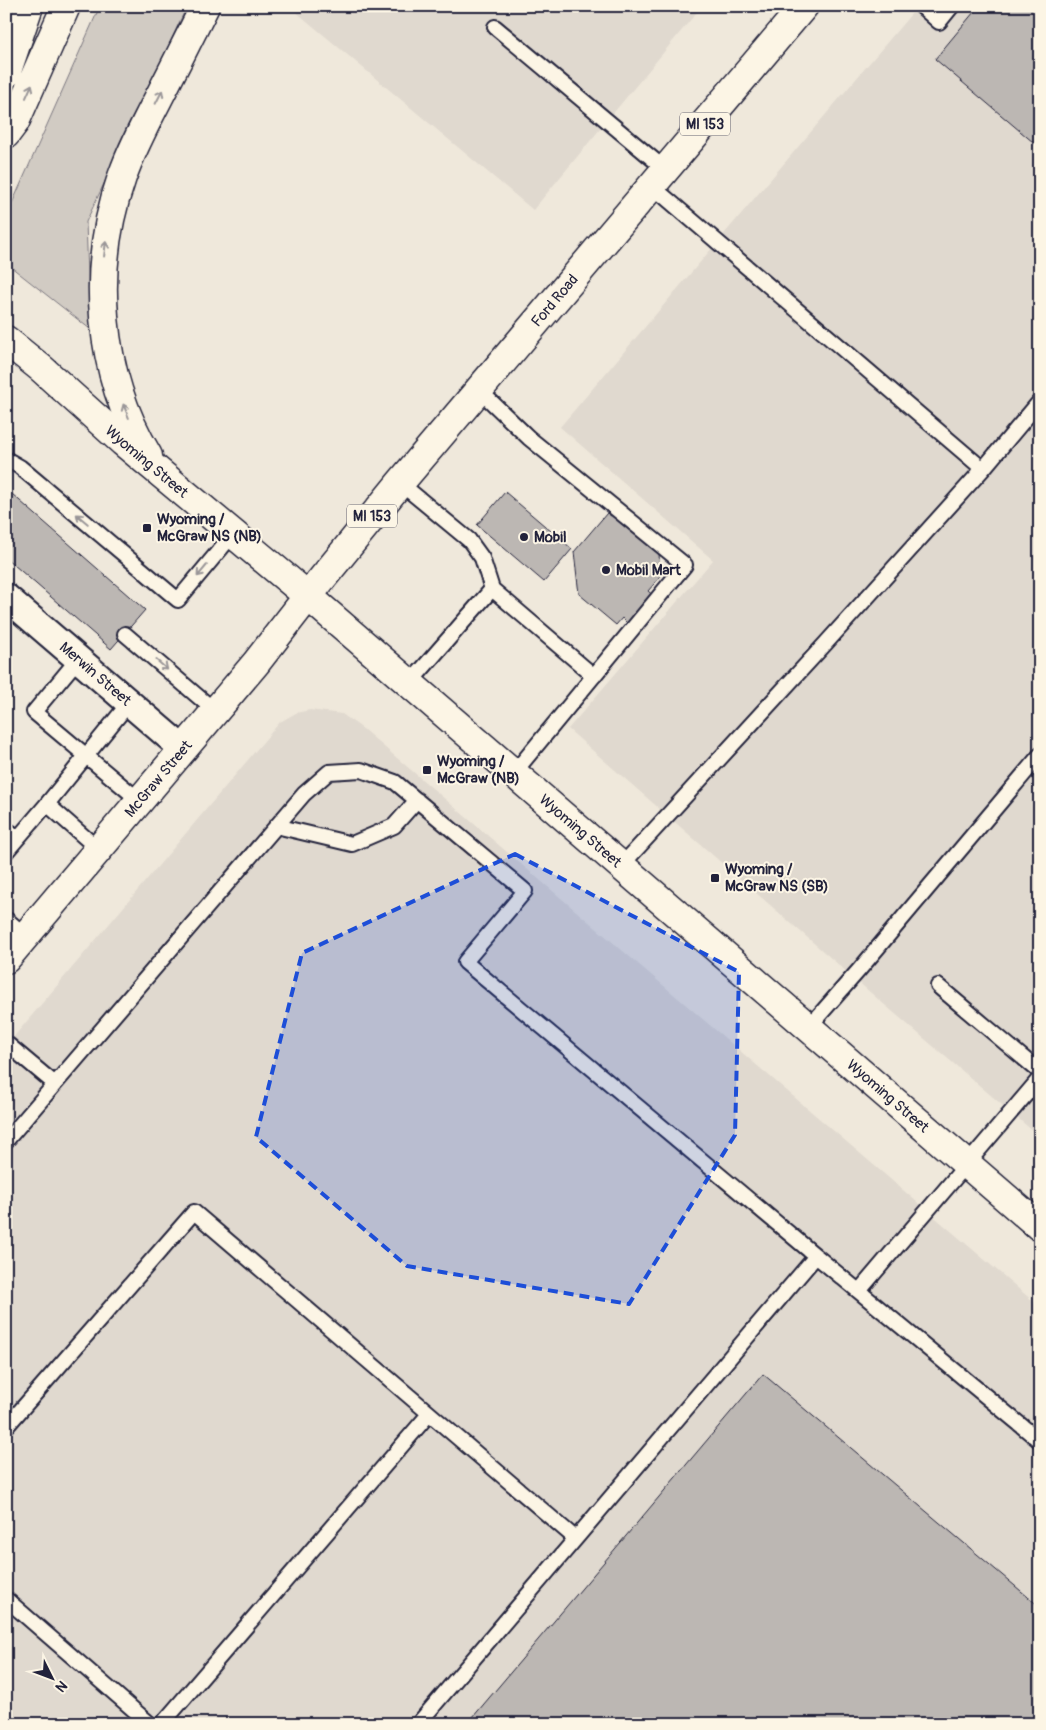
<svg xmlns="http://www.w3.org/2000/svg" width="1046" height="1730" font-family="Pangolin,sans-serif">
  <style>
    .built { fill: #e0d9cf }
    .green { fill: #d1cbc3; stroke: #7a767f }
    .building { fill: #bcb7b3; stroke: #22223b }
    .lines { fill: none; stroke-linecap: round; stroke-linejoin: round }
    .lane-casing { stroke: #22223b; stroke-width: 18 }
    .street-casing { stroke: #22223b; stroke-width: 30 }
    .secondary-casing { stroke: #22223b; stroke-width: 31 }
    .primary-casing { stroke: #22223b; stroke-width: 31 }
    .highway-casing { stroke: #22223b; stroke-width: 31 }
    .lane { stroke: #fcf5e5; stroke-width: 14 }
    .street { stroke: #fcf5e5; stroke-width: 26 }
    .secondary { stroke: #fcf5e5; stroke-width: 28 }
    .primary { stroke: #fcf5e5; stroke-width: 28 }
    .highway { stroke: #fcf5e5; stroke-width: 28 }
    .oneway { stroke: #9a9698 }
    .marked { fill: #1d4ed8; fill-opacity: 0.2; stroke: #1d4ed8; stroke-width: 4; stroke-dasharray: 10 6; stroke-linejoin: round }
    .poi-dot { fill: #22223b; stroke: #fcf5e5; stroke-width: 2 }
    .labels { text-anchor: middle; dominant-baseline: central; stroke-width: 4; stroke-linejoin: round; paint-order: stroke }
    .shield { fill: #fcf5e5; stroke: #63616e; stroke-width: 1 }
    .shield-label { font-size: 14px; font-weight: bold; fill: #22223b }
    .street-label { font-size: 15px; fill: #22223b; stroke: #fcf5e5 }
    .poi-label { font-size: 15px; font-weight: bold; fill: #22223b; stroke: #fcf5e5; text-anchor: start }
  </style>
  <rect width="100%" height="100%" fill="#efe8db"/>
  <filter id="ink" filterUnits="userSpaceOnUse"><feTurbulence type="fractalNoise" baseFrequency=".02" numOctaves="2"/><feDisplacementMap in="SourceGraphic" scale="10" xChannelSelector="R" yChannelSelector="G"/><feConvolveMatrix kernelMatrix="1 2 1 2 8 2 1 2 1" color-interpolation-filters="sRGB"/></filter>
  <g filter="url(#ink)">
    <path class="built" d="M289,6H702L533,210Z
      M918,6H1040V1137L879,1000L568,729L713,560L560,427Z
      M310,710L342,714L363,729L1040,1307V1724H6V1046L280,722L296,713Z"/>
    <path class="green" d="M100,6H187L86,222L90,329L6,263V217Z"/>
    <path class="building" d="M979,6H1040V148L935,59Z
      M505,492L572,549L544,582L477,525Z
      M12,494L145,610L111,649L6,558V501Z
      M607,513L611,516L613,513L659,552L660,577L648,591L655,597L630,626L622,618L616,625L579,594L574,552Z
      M763,1374L1040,1607V1724H467Z"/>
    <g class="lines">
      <g class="lane-casing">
        <path id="lane" d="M921,6L939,22L952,6
          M495,27L666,170
          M652,186L983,469
          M479,390L529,438L685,565L513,774
          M6,459L20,467L178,600L233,534
          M400,483L469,540L482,558L492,589
          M125,634L215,711
          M78,659L34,712L140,801
          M409,684L492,589L594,676
          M276,826L352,844L394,826L417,800
          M6,829L18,838
          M98,849L47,804L129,703
          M6,852L47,804
          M621,866L826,643L983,469L1040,401
          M6,919L26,936
          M938,986L1040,1072
          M808,1028L859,970L1040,755
          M6,1043L55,1084L304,794L329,772L361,770L395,782L525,891L465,962L816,1256
          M6,1141L55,1084
          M859,1291L1040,1078
          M6,1427L194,1212L575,1538
          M6,1599L150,1724
          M162,1724L429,1414
          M418,1724L816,1256L1040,1441"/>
      </g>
      <g class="street-casing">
        <g id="street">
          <path id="s1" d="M6,597L183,749"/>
        </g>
      </g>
      <g class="secondary-casing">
        <g id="secondary">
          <path id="s2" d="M6,959L256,663L308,596L1040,1227"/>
        </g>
      </g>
      <g class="primary-casing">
        <g id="primary">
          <path id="s3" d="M6,340L42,369L123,442L308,596L400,483L804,6"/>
          <path d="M148,456C98,373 90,268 122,177C131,151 144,126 157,101C173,70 189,38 205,6"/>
        </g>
      </g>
      <g class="highway-casing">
        <path id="highway" d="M6,74L29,6
          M6,134L15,122L66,6"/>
      </g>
      <use href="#lane" class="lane"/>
      <use href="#street" class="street"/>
      <use href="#secondary" class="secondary"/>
      <use href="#primary" class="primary"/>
      <use href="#highway" class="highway"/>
    </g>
    <defs><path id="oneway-shaft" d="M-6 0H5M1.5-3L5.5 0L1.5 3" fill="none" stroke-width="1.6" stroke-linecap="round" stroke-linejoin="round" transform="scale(1.25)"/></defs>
    <g class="oneway">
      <use href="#oneway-shaft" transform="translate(29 91) rotate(-66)"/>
      <use href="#oneway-shaft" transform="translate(159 97) rotate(-63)"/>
      <use href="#oneway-shaft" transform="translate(105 249) rotate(-83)"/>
      <use href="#oneway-shaft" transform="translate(126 411) rotate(-112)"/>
      <use href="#oneway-shaft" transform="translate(82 519) rotate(-140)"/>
      <use href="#oneway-shaft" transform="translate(202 571) rotate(130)"/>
      <use href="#oneway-shaft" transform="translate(162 665) rotate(41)"/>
    </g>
  </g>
  <path class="marked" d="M515,854L739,972L735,1135L629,1304L407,1266L256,1137L302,953Z"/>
  <g class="poi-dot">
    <rect x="142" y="523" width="10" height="10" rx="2.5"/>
    <circle cx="524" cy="537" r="5"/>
    <circle cx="606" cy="570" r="5"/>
    <rect x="422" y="765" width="10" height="10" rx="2.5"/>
    <rect x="710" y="873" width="10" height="10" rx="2.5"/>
  </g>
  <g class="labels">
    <g class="shield">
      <rect x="680" y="112.5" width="50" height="23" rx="4"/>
      <rect x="347" y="504.5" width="50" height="23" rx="4"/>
    </g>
    <g class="shield-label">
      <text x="705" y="124">MI 153</text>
      <text x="372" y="516">MI 153</text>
    </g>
    <g class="street-label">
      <text stroke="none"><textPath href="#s3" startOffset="781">Ford Road</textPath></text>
      <text stroke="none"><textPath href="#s3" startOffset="186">Wyoming Street</textPath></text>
      <text stroke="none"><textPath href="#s1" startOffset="118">Merwin Street</textPath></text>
      <text stroke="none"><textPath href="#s2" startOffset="236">McGraw Street</textPath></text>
      <text stroke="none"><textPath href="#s2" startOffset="832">Wyoming Street</textPath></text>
      <text stroke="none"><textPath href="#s2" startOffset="1238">Wyoming Street</textPath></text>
    </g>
    <g class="poi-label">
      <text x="157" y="519">Wyoming /<tspan x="157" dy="17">McGraw NS (NB)</tspan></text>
      <text x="534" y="537">Mobil</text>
      <text x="616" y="570">Mobil Mart</text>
      <text x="437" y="761">Wyoming /<tspan x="437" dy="17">McGraw (NB)</tspan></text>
      <text x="725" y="869">Wyoming /<tspan x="725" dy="17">McGraw NS (SB)</tspan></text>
    </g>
  </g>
  <rect width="1046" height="1730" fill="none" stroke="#fcf5e5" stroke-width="25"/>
  <rect x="12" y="12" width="1021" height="1705" fill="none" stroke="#22223b" stroke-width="2" filter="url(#ink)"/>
  <g transform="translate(52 1678) rotate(132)" stroke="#fcf5e5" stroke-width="4" paint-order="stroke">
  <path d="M0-4L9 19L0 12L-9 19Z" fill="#22223b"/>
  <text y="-8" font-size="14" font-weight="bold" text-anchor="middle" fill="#22223b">N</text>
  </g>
</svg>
